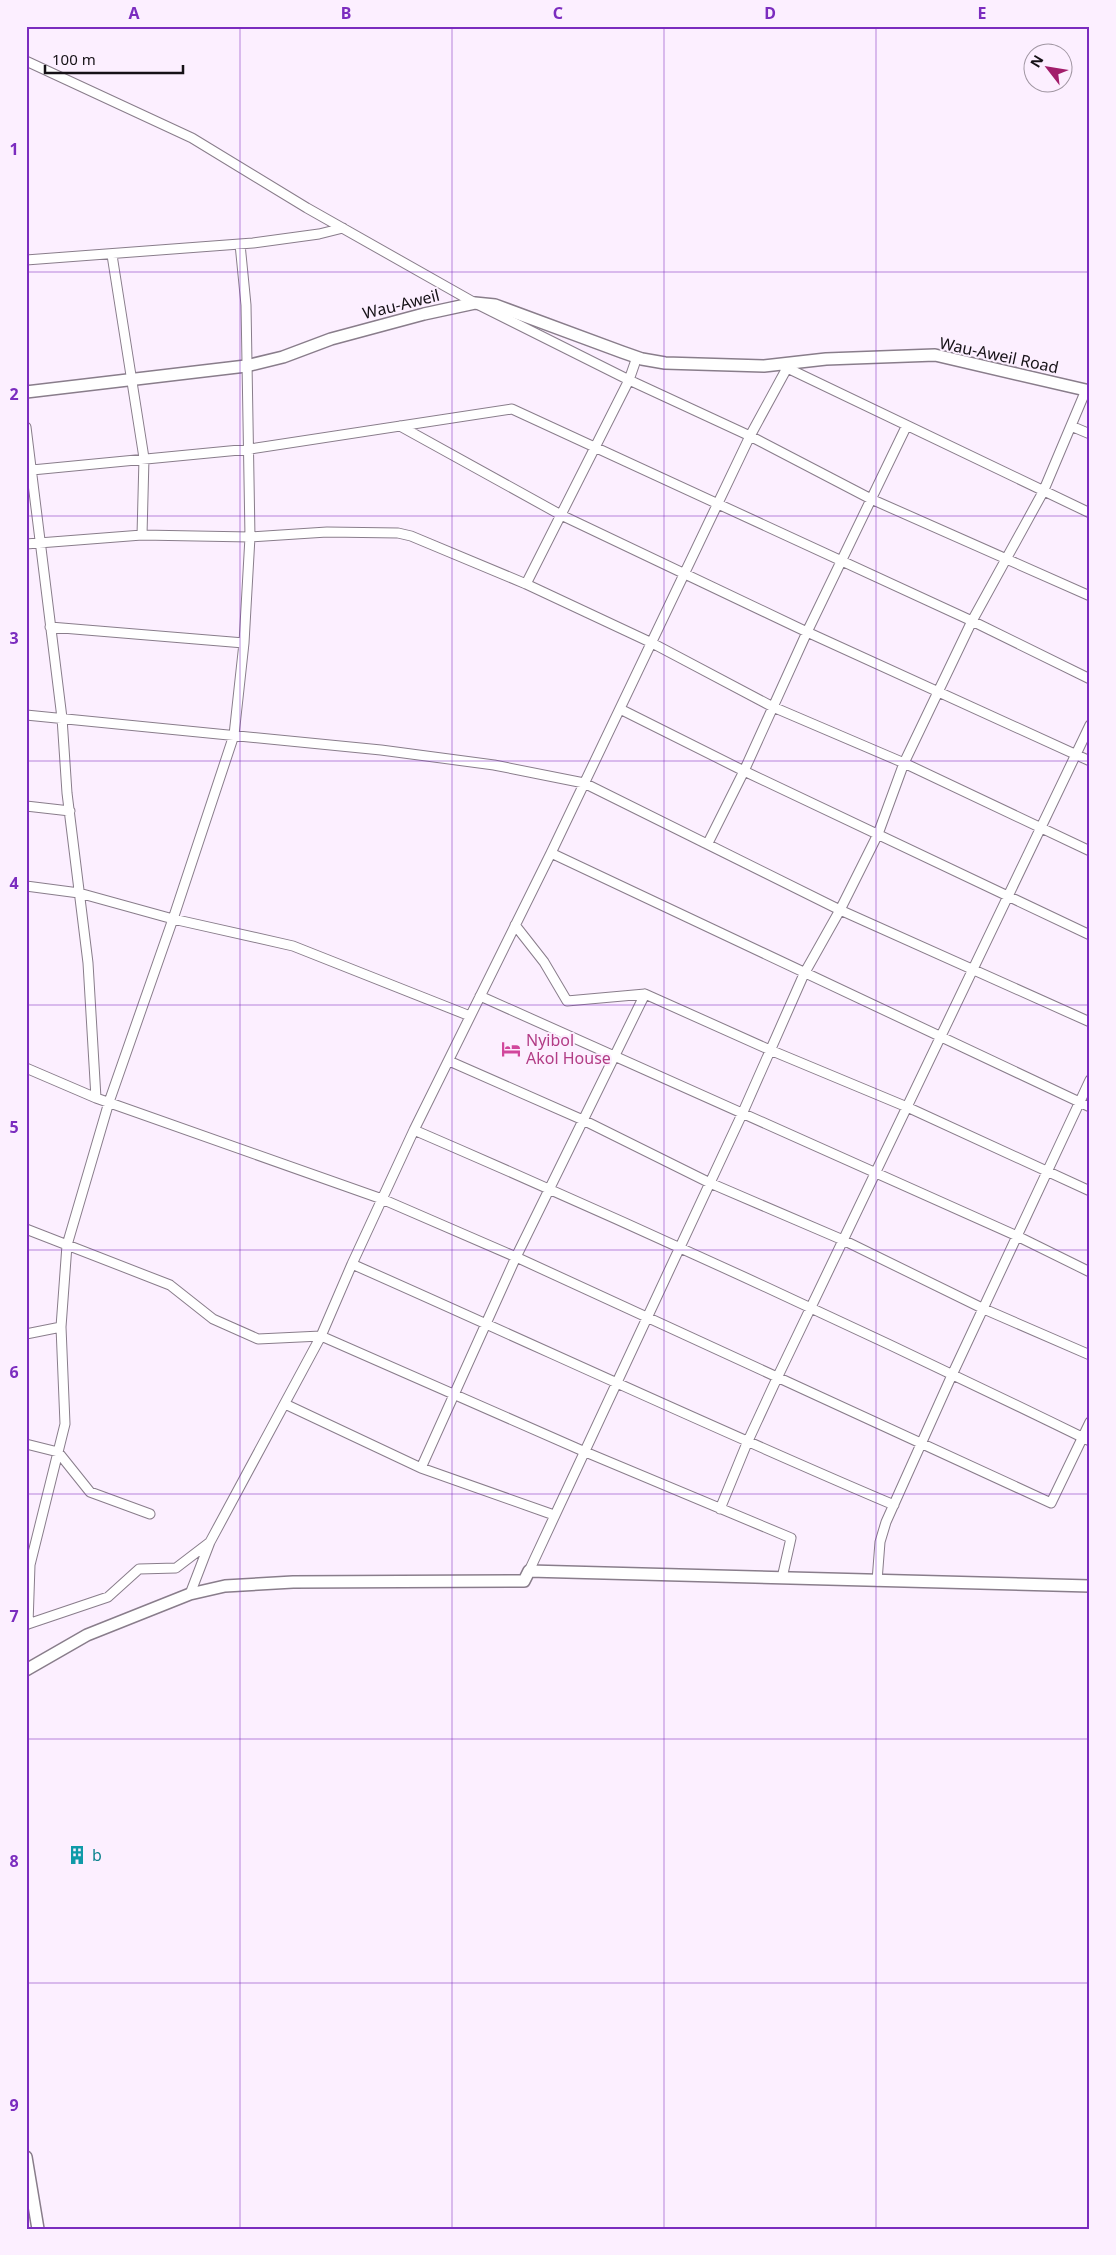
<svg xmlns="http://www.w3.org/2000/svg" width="1116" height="2255" font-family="'Noto Sans',sans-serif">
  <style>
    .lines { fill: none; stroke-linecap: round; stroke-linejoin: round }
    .minor-casing { stroke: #897d8b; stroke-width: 11 }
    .tertiary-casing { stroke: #897d8b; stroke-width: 14 }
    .minor { stroke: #fff; stroke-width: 9 }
    .tertiary { stroke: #fff; stroke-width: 11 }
    .grid { fill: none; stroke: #7b2cbf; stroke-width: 1; stroke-opacity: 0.55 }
    .labels { text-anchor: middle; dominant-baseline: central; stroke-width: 4; stroke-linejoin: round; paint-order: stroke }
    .street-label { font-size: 16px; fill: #151116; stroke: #fcefff }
    .hotel-label { font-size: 16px; fill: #b23c85; stroke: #fcefff; text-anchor: start }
    .culture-label { font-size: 16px; fill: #0d838f; stroke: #fcefff; text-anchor: start }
    .neatline { fill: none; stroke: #7b2cbf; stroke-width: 2 }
    .grid-label { font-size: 16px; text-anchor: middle; font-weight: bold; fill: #7b2cbf }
  </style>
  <rect width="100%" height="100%" fill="#fcefff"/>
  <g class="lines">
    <g class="minor-casing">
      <path id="minor" d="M26,61L192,138L307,208L475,303L629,380L750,436L871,499L1090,596
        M112,255L144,458L142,535
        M26,260L253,243L319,234L343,228
        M783,366L1090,513
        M400,426L561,515L807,632L1090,761
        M1071,426L1090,434
        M26,427L62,718L67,793L88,963L96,1098
        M32,470L250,449L512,409L972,621L1090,679
        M26,544L142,535L250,537L327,532L398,533L411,536L526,584L652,643L773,707L904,763L1090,851
        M526,584L629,380L637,357
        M50,627L244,643
        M620,709L744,771L1090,935
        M26,715L381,750L494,765L584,783L840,910L1090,1022
        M26,806L70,811
        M708,843L744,771L807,632L906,427
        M551,853L1090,1107
        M26,886L79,893L173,919L293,946L470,1016
        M515,925L544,962L567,1001L645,994L770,1050L907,1107L1090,1191
        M480,996L1017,1236L1090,1272
        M449,1061L583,1120L710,1183L843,1240L984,1309L1090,1355
        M26,1068L96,1098L382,1199L516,1257L1051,1503L1090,1422
        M414,1130C641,1228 867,1332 1090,1441
        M26,1229L170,1285L213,1319L258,1339L321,1336L583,1451L791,1538L782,1578
        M352,1264C533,1344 712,1428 894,1505
        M26,1334L61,1327
        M285,1404L421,1468L554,1515
        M26,1444L58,1452L90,1492L150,1514
        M421,1468L516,1257L645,994
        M720,1509L747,1443L778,1376L1090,725
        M529,1571L743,1112L804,974L840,910L878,834L904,763L972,621L1043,492L1086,390
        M877,1581L880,1542L886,1522L952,1375L1090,1080
        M190,1594L210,1542L321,1336L352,1264L414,1130L551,853L750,436L787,368
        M28,1624L108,1597L139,1569L176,1568L210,1542
        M26,1625L28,1624L30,1565L65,1424L61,1327L67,1245L109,1102L173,919L234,735L244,643L250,537L246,305L240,244"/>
    </g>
    <g class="tertiary-casing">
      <path id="tertiary" d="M26,392L246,366L283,357L331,339L424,314L475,303L495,305L622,352L642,359L665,363L764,366L826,359L935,355L1090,391
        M26,1670L87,1635L190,1594L225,1586L293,1582L524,1581L529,1571L1090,1586
        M26,2157L38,2229"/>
    </g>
    <use href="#minor" class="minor"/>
    <use href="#tertiary" class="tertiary"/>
  </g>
  <path class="grid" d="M240,26V2229M452,26V2229M664,26V2229M876,26V2229M26,272H1090M26,516H1090M26,761H1090M26,1005H1090M26,1250H1090M26,1494H1090M26,1739H1090M26,1983H1090"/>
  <defs>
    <g id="hotel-bare" transform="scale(1.5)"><path d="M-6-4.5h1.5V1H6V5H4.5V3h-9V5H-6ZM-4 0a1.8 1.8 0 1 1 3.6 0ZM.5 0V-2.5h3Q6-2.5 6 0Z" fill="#d1479c" stroke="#fcefff" stroke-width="2.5" paint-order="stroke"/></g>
    <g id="building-bare" transform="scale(1.5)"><path d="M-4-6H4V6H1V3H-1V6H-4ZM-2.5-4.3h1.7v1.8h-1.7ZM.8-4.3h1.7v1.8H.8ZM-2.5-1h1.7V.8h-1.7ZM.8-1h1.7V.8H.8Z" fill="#0f9aa8" stroke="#fcefff" stroke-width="2.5" paint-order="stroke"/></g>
  </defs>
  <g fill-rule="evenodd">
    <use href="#hotel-bare" x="511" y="1049"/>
    <use href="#building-bare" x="77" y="1855"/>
  </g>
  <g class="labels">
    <g class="street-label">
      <text transform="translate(401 304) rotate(-14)">Wau-Aweil</text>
      <text transform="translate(999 355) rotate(12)">Wau-Aweil Road</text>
    </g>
    <g class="hotel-label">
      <text x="526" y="1040">Nyibol<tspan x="526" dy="18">Akol House</tspan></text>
    </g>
    <g class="culture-label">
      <text x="92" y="1855">b</text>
    </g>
  </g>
  <rect width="1116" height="2255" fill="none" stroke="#fcefff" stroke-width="55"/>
  <g transform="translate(1048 68) rotate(301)"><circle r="24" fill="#fcefff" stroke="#a096a2"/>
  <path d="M0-4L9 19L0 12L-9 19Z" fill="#a21d6b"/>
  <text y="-8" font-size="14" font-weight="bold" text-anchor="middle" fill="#151116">N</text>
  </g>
  <path d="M45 65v8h138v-8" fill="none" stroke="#151116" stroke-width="2.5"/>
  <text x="52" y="65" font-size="15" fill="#151116" stroke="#fcefff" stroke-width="4" paint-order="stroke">100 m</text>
  <rect x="28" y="28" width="1060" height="2200" class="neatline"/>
  <g class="grid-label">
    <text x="134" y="19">A</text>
    <text x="346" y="19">B</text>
    <text x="558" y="19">C</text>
    <text x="770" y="19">D</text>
    <text x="982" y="19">E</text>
    <text x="14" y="155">1</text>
    <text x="14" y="400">2</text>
    <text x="14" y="644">3</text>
    <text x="14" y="889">4</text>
    <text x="14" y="1133">5</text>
    <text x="14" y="1378">6</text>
    <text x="14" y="1622">7</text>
    <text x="14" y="1867">8</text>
    <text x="14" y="2111">9</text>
  </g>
</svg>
